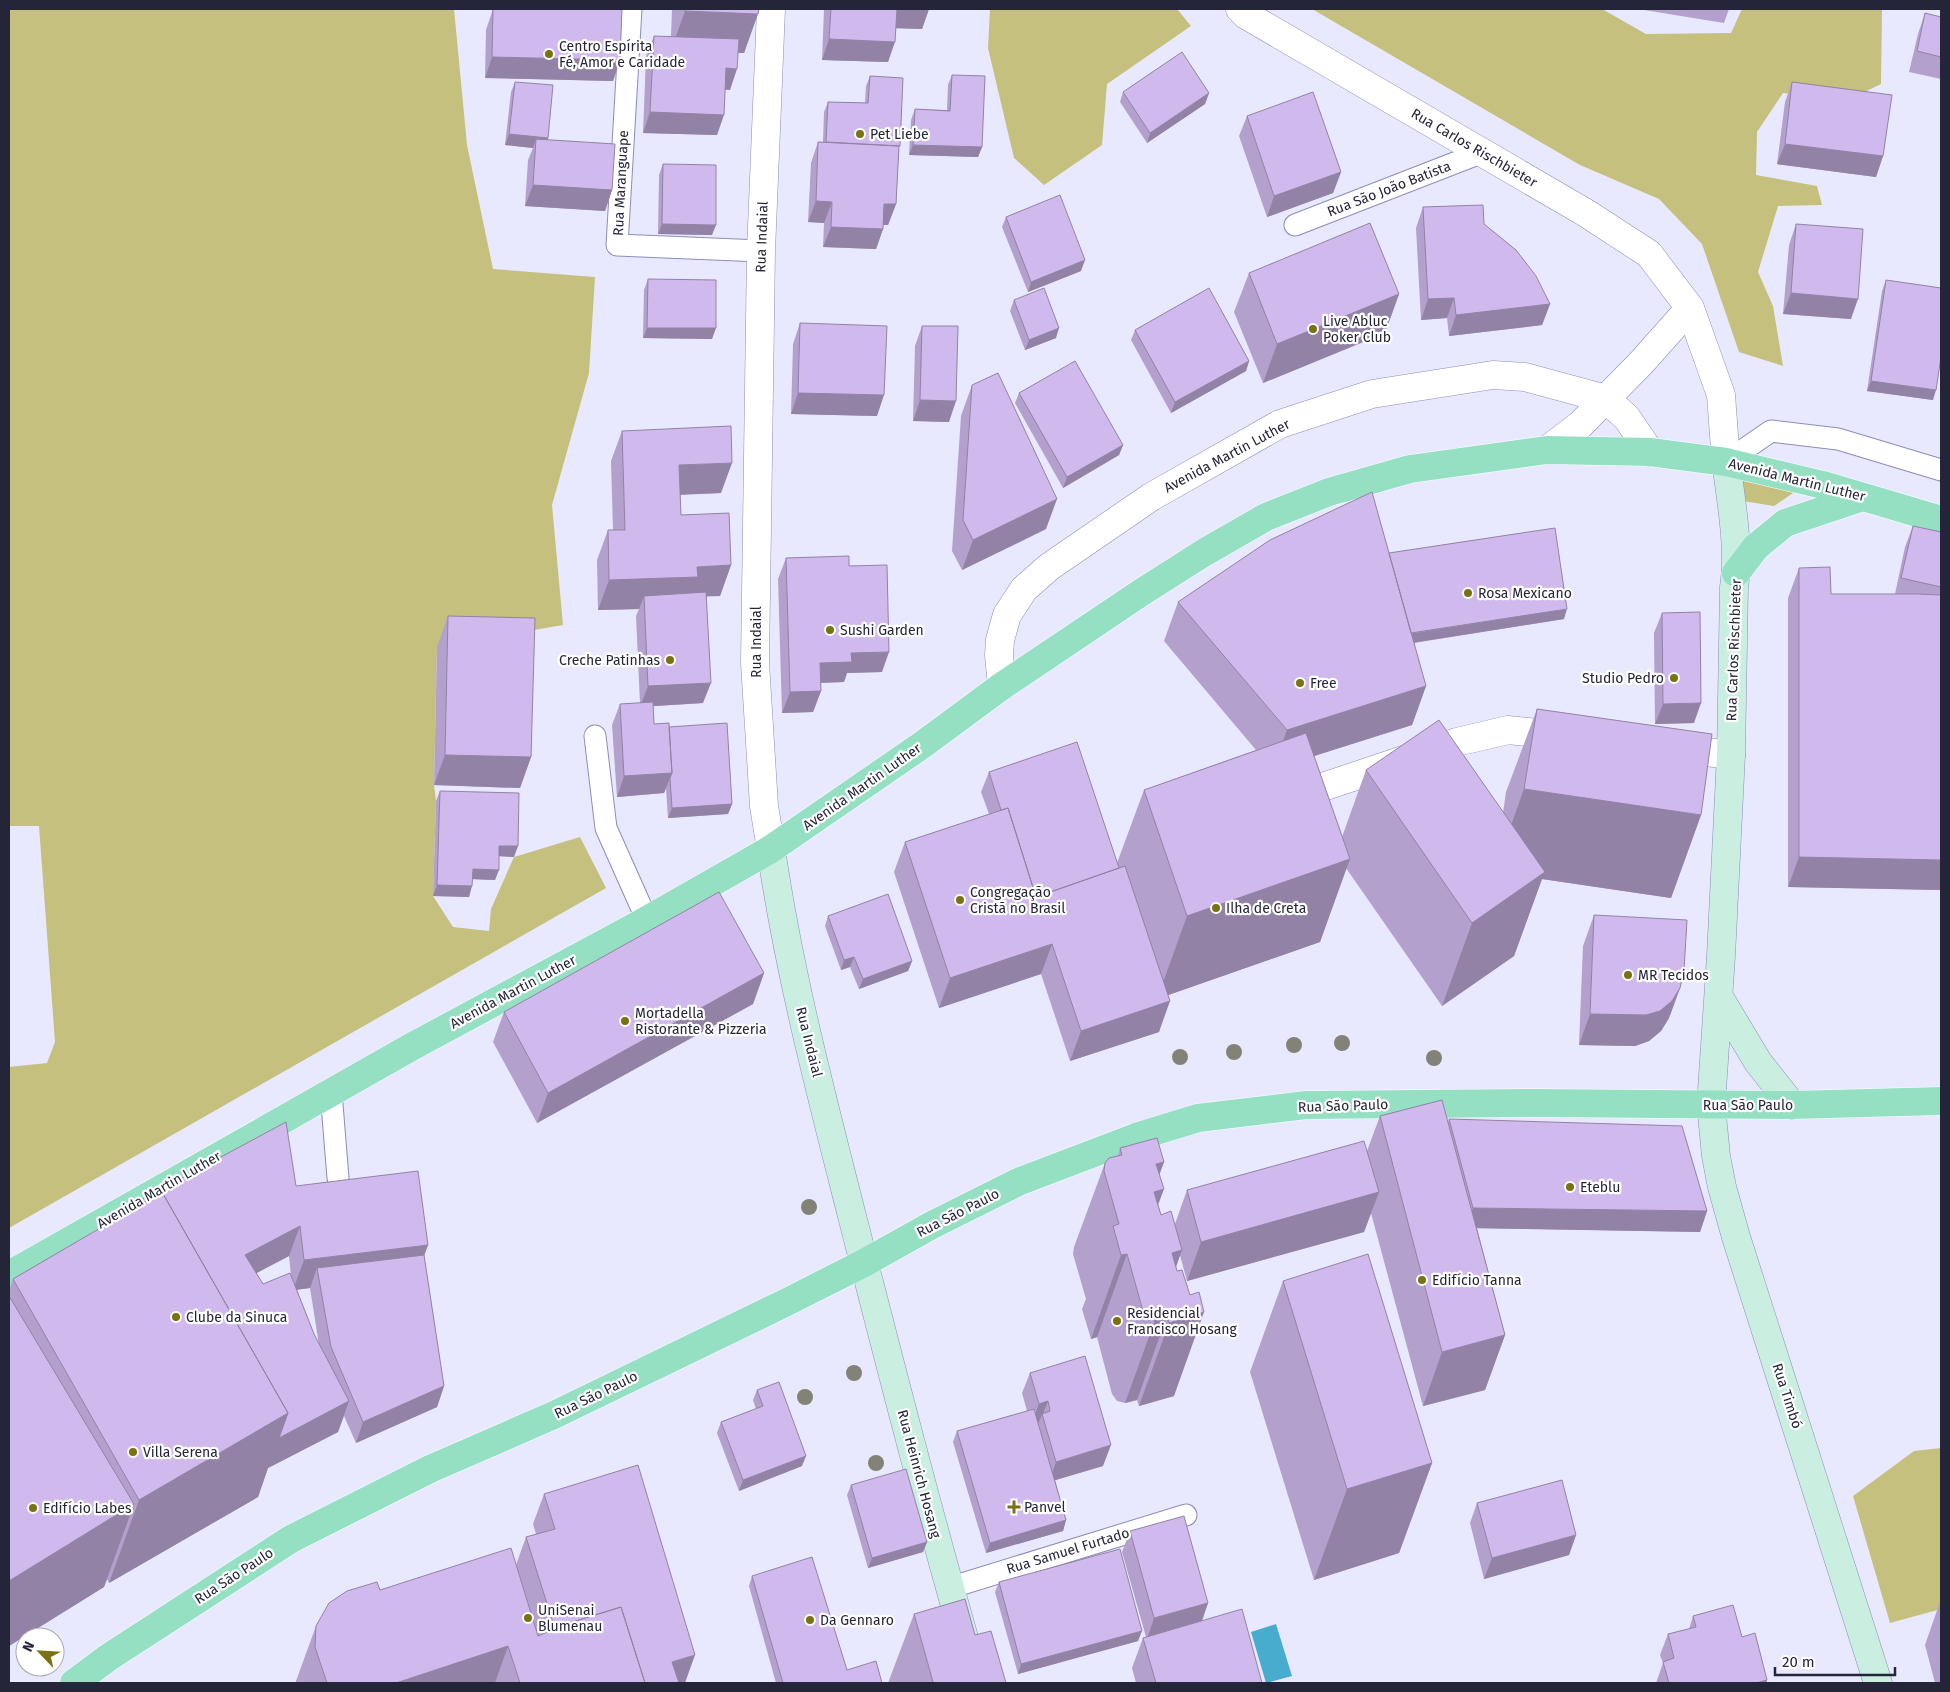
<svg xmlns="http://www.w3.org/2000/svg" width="1950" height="1692" font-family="'Fira Sans',sans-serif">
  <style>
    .green { fill: #c5c07d }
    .water { fill: #48accf }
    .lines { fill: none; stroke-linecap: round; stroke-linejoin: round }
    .service-casing { stroke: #8c8cbe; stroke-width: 23 }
    .minor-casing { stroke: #8c8cbe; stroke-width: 29 }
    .tertiary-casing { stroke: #8c8cbe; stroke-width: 29 }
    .secondary-casing { stroke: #8c8cbe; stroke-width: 29 }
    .primary-casing { stroke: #fff; stroke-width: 29 }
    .service { stroke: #fff; stroke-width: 21 }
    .minor { stroke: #fff; stroke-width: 28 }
    .tertiary { stroke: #fff; stroke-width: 28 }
    .secondary { stroke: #caefe1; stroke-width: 28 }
    .primary { stroke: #95e0c3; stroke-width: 28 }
    .tree { fill: #838277 }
    .wall { fill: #b3a0cc; fill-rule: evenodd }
    .shaded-wall { fill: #9282a6 }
    .building { fill: #d0baed; stroke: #9282a6 }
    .poi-dot { fill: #797112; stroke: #fff; stroke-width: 2 }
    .labels { text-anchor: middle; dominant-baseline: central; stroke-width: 4.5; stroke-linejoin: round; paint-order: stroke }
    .poi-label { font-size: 14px; fill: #252539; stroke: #fff; text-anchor: start }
    .street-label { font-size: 14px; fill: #252539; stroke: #fff }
  </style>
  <rect width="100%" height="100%" fill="#e8e9ff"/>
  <path class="green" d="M9,9H454L467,145L493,269L595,277L589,373L552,505L563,625L437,647L434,785L436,801L433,896L453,927L489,931L491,909L514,857L580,837L606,888L9,1228V1067L47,1063L55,1042L39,826H9Z
    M990,9H1177L1191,26L1107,84L1102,145L1044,185L1014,158L988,48Z
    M1312,9H1602L1646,34L1731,33L1742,9H1882L1881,84L1846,101L1783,93L1757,132L1756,175L1817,186L1822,205L1778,206L1758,272L1773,306L1783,366L1739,352L1702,244L1659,199L1580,165Z
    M1742,477L1799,489L1774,506L1743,501Z
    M1941,1448V1609L1890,1623L1853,1496L1914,1451Z"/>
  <path class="water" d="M1276,1624L1292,1676L1266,1683L1251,1632Z"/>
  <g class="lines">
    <g class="service-casing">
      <path id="service" d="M631,9L617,245L761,251
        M1295,225L1483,152
        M1726,462L1771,431L1838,439L1941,470
        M595,736L606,828L647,920
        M331,1092L338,1178
        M949,1588L1186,1515"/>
    </g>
    <g class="minor-casing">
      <path id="minor" d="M1002,686L999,655L1000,640L1007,615L1024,589L1049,567L1151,497L1280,424L1372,394L1493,375L1525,377L1606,399L1627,418L1650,452
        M1673,748L1731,755
        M1290,798L1457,742L1508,730L1566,736
        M771,849L764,806L755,663L761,251L771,9"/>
    </g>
    <g class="tertiary-casing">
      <path id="tertiary" d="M1240,9L1246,15L1586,213L1649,254L1690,308L1721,395L1726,462
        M1547,450L1580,425L1641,363L1690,308"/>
    </g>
    <g class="secondary-casing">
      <path id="secondary" d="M1726,462C1731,500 1740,550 1734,587L1731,755L1721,956L1711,1105L1716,1156L1722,1187L1736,1237L1878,1683
        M771,849C789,973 821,1094 852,1216C892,1372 932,1528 977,1683
        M1719,997L1758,1062L1792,1105"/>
    </g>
    <g class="primary-casing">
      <path id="primary" d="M1736,573L1756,547L1785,523L1863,497
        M9,1275L413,1046L647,920L771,849L922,745L1002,686L1142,592L1205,552L1266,517L1329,492L1410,469L1547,450L1650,452L1726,462L1823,485L1941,520
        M74,1683L109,1657L291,1539L430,1469L554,1415L787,1302L864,1263L932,1225L1018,1182L1136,1137L1198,1118L1306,1105L1536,1103L1792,1105L1941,1101"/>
    </g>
    <use href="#service" class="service"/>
    <use href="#minor" class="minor"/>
    <use href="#tertiary" class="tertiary"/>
    <use href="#secondary" class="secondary"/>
    <use href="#primary" class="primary"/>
  </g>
  <g class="tree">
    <circle cx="1342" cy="1043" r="8"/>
    <circle cx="1294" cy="1045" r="8"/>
    <circle cx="1234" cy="1052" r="8"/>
    <circle cx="1180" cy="1057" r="8"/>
    <circle cx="1434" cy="1058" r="8"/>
    <circle cx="809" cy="1207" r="8"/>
    <circle cx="854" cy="1373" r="8"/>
    <circle cx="805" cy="1397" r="8"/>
    <circle cx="876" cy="1463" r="8"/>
  </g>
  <path class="wall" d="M493,9H622L620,60L613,81L485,78L486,30Z
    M672,9H759L744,53H738L730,90L725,89L717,135L643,133L646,56L654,36H671Z
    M824,9H929L922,29L896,28L888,62L822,60Z
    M1638,9H1729L1724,23Z
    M1925,13L1941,17V79L1909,72L1918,34Z
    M952,75L982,147L978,157L909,155L911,120L915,109L947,110L948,85Z
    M870,76L899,150L896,204L888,225H883V229L876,249L823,247L824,223L808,222L811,163L818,142H823L824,112L828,102L865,103L866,86Z
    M515,82L548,138V140L612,190L605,211L525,206L528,160L533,148L505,145L511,92Z
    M1792,82L1883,156L1876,177L1777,164L1785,102Z
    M1123,92L1209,93L1205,104L1147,143L1120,102Z
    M1247,116L1341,172L1333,193L1267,217L1239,136Z
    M663,164L712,235L658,234L659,175Z
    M1423,207L1484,224L1550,304L1542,325L1449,336L1447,318L1421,320L1416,228Z
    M1006,217L1081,271L1028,292L1002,227Z
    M1796,224L1851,319L1783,314L1789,245Z
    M1249,273L1399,294L1385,333L1263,383L1234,312Z
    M648,279L712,339L643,338L644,290Z
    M1886,280L1933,400L1867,391L1882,291Z
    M1014,300L1056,338L1025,350L1010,311Z
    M800,323L877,416L791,414L793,344Z
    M922,326L949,422L913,421L915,346Z
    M1135,330L1249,361L1246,371L1171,413L1131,340Z
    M972,385L1046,529L962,570L952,551L961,416Z
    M1019,393L1123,445L1119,455L1063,488L1015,403Z
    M622,431L721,493L680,495L681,515L731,565L720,596H707L703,703L653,706L654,724L669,727L732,804L728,814L668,818L666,788L664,793L617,797L612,725L620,704L640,703L636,616L639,609L598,610L597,560L608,530H613L611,461Z
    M1913,526L1941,532V890L1788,887V598L1799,568L1831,594H1895L1905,547Z
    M1389,553L1564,619L1414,643L1426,686L1412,725L1314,756L1342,837L1366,770L1503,813L1506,792L1537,709L1701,815L1671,898L1542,879L1514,956L1442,1006L1346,868L1320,942L1168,995L1159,1032L1070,1061L1041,974L939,1008L894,872L905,842L989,814L981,792L989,772L1117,863L1144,790L1256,750L1164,641L1178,602Z
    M786,558L849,566L882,672L847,673L844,682L821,683V691L813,712L782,713L778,579Z
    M1662,613L1694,723L1655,724L1654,633Z
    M448,616L531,757L520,788L434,785L437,647Z
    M440,791L514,857L499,856L495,880L473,879L469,897L433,896L436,801Z
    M1594,915L1680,988L1669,1018L1661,1031L1649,1041L1635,1046L1579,1045L1583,946Z
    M828,916L912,961L908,971L859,989L850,967L841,970L825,926Z
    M764,973L753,1004L537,1123L493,1042L504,1012Z
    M1380,1116L1448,1122L1449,1119L1707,1211L1700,1232L1477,1228L1505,1335L1485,1390L1423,1406L1371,1213L1364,1232L1187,1281L1180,1255L1176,1267L1174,1396L1139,1406L1137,1400L1125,1403L1117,1401L1112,1394L1097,1337L1091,1339L1082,1309L1086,1299L1073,1254L1074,1247L1105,1163L1118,1156L1120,1148L1164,1162L1159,1174L1158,1204L1161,1215L1175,1224L1187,1190L1367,1151Z
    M296,1186L428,1245L424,1255L444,1386L437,1407L356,1443L344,1416L338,1432L268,1468L258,1497L109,1583L107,1579L104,1587L9,1646V1290L13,1279L126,1213L128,1207ZM289,1256L291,1276L263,1284L256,1273ZM310,1288L319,1345L314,1334L297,1290Z
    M1283,1281L1432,1463L1399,1553L1314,1580L1250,1372Z
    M1030,1373L1103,1466L1055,1480L1066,1520L1063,1531L986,1553L953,1442L957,1431L1027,1411L1022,1393Z
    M757,1390L802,1466L739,1491L717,1433L721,1422L756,1409L753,1400Z
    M851,1485L927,1542L923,1552L868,1568L847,1495Z
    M544,1494L685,1683H296V1681L316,1626L516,1565L526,1537L536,1534L533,1524Z
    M1477,1503L1576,1535L1569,1555L1484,1579L1470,1523Z
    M1130,1531L1208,1603L1202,1621L1262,1683H1136L1132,1668L1143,1638L1146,1637L1122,1552Z
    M752,1576L847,1670L882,1683H776L749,1586Z
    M999,1582L1138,1641L1018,1674L995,1592Z
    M1941,1599V1683H1935L1925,1645Z
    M914,1614L975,1635L1006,1683H888Z
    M1693,1616L1742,1637L1767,1680L1766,1683H1656L1663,1663L1660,1655L1668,1634L1689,1629Z"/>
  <path class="shaded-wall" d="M896,9H929L922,29L889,28Z
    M685,11L758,14L744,53L671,50Z
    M829,39L895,42L888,62L822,60Z
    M492,57L620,60L613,81L485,78Z
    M726,68L737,69L730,90L719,89Z
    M1209,93L1205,104L1147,143L1150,133Z
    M650,112L724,115L717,135L643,133Z
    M509,134L548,138L545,149L536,139L533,148L505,145Z
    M1785,144L1883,156L1876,177L1777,164Z
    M913,145L982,147L978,157L909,155Z
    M1341,172L1333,193L1267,217L1274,196Z
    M533,185L612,190L605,211L525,206Z
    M816,201L832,202L824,223L808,222Z
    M884,204H896L888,225H877Z
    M662,224L716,225L712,235L658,234Z
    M831,227L883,229L876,249L823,247Z
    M1085,260L1081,271L1028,292L1031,282Z
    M1791,293L1858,299L1851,319L1783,314Z
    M1399,294L1385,333L1263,383L1277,344Z
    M1454,298L1447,318L1421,320L1428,299Z
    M1550,304L1542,325L1449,336L1456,315Z
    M647,328H716L712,339L643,338Z
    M1059,328L1056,338L1025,350L1029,340Z
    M1249,361L1246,371L1171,413L1175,402Z
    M1871,381L1936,390L1933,400L1867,391Z
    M798,393L884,395L877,416L791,414Z
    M920,400L956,401L949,422L913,421Z
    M1123,445L1119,455L1063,488L1067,477Z
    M732,463L721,493L668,495L679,465Z
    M1057,499L1046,529L962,570L973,540Z
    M731,565L720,596L691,597L644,596L639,609L598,610L609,580L697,567Z
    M1567,609L1564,619L1392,646L1396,636Z
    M889,652L882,672L847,673L844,682L813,683L820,663L851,653Z
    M711,683L703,703L640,707L648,686Z
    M1426,686L1412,725L1273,769L1287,730Z
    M821,691L813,712L782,713L790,692Z
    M1701,703L1694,723L1655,724L1663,704Z
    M445,755L531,757L520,788L434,785Z
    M672,773L664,793L617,797L624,776Z
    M1524,789L1701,815L1671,898L1542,879L1514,956L1442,1006L1472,923L1494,873Z
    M732,804L728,814L668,818L672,808Z
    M499,846H518L514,857L495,856Z
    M1799,857L1941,860V890L1788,887Z
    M1350,859L1320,942L1157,999L1187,916Z
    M473,869L499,870L495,880L469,879Z
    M437,885L472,886L469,897L433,896Z
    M1052,944L1041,974L939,1008L950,978Z
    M854,957L850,967L841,970L844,960Z
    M912,961L908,971L859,989L863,979Z
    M764,973L753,1004L537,1123L548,1093Z
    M1680,988L1669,1018L1661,1031L1649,1041L1635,1046L1579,1045L1590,1014Z
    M1170,1001L1159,1032L1070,1061L1081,1031Z
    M1164,1162L1134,1245L1156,1164Z
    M1164,1189L1133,1272L1154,1192Z
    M1379,1192L1364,1232L1187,1281L1201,1242Z
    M1473,1208L1707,1211L1700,1232L1465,1228Z
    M300,1226L289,1256L234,1285L245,1255Z
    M428,1245L417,1276L317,1268L310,1288L293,1290L304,1260Z
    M1182,1250L1157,1319L1167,1316L1137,1400L1125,1403L1155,1320L1172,1253Z
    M1127,1254L1097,1337L1091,1339L1121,1255Z
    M1204,1312L1174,1396L1139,1406L1169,1323Z
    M1505,1335L1485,1390L1423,1406L1442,1352Z
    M444,1386L437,1407L356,1443L363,1422Z
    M349,1401L338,1432L268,1468L258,1497L109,1583L139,1500L288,1413Z
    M1048,1401L1042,1416V1414L1039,1422L1031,1424L1039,1404Z
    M1111,1445L1103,1466L1049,1482L1056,1462Z
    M806,1456L802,1466L739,1491L743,1480Z
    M1432,1463L1399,1553L1314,1580L1347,1489Z
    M134,1504L104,1587L9,1646V1581Z
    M1066,1520L1063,1531L986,1553L990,1543Z
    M1576,1535L1569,1555L1484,1579L1492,1558Z
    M927,1542L923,1552L868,1568L872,1558Z
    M1208,1603L1201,1623L1147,1639L1154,1618Z
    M1142,1631L1138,1641L1018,1674L1021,1664Z
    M508,1646L495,1683H396Z
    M695,1655L685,1683H664L672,1662Z
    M1767,1680L1766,1683H1756Z"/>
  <path class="building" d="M493,9H622L620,60L492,57Z
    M685,9H759L758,14L685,11Z
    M831,9H897L895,42L829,39Z
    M1925,13L1941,17V57L1917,51Z
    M654,36L739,39L737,69L726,68L724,115L650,112Z
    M1182,52L1209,93L1150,133L1123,92Z
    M952,75L985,76L982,147L913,145L915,109L950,111Z
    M870,76L903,78L900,146L826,142L828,102L868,103Z
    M515,82L553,85L548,138L509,134Z
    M1792,82L1892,95L1883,156L1785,144Z
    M1313,92L1341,172L1274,196L1247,116Z
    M536,139L615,144L612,190L533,185Z
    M818,142L899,146L896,204H884L883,229L831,227L832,202L816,201Z
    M663,164L716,165V225L662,224Z
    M1060,195L1085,260L1031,282L1006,217Z
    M1483,205L1484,224L1516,250L1536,276L1550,304L1456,315L1454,298L1428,299L1423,207Z
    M1370,223L1399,294L1277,344L1249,273Z
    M1796,224L1863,229L1858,299L1791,293Z
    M648,279L716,280V328H647Z
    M1886,280L1941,288V357L1936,390L1871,381Z
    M1044,288L1059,328L1029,340L1014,300Z
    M1209,288L1249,361L1175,402L1135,330Z
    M800,323L887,326L884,395L798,393Z
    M922,326H958L956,401L920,400Z
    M1075,361L1123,445L1067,477L1019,393Z
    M998,373L1057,499L973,540L963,520L972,385Z
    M731,426L732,463L679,465L681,515L729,513L731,565L697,567L698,577L609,580L608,530H625L622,431Z
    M1372,492L1426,686L1287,730L1178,602L1270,540Z
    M1913,526L1941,532V587L1901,578Z
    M1555,528L1567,609L1411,633L1389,553Z
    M849,556V566L887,565L889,652L851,653L852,662L820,663L821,691L790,692L786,558Z
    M1830,567L1831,594H1918L1941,595V860L1799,857V568Z
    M706,592L711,683L648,686L644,596Z
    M1700,612L1701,703L1663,704L1662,613Z
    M448,616L535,618L531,757L445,755Z
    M653,702L654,724L669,723L672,773L624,776L620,704Z
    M1537,709L1712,734L1701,815L1524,789Z
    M1439,720L1545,872L1472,923L1366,770Z
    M727,723L732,804L672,808L670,778L672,773L669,727Z
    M1306,733L1350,859L1187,916L1144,790Z
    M1077,742L1119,868L1036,897L1008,808L1001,810L989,772Z
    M440,791L519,793L518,846H499V870L473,869L472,886L437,885Z
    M1008,808L1036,897L1125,866L1170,1001L1081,1031L1052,944L950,978L905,842Z
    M719,892L764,973L548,1093L504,1012Z
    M888,894L912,961L863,979L854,957L844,960L828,916Z
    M1594,915L1687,920L1684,970L1680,988L1672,1001L1660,1011L1646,1015L1590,1014Z
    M1442,1100L1505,1335L1442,1352L1380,1116Z
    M1449,1119L1682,1126L1707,1211L1473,1208Z
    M286,1122L296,1186L418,1171L428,1245L304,1260L300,1226L245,1255L263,1284L290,1273L314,1334L349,1401L279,1438L288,1413L162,1192L130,1211L128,1207Z
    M1157,1138L1164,1162L1156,1164L1164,1189L1154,1192L1161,1215L1171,1211L1182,1250L1172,1253L1177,1271L1182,1270L1190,1295L1199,1292L1204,1312L1169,1323L1167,1316L1155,1320L1147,1318L1143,1311L1127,1254L1121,1255L1113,1226L1119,1224L1104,1171L1105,1163L1109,1158L1122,1155L1120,1148Z
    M1364,1141L1379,1192L1201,1242L1187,1190Z
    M162,1192L288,1413L139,1500L13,1279Z
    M1368,1254L1432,1463L1347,1489L1283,1281Z
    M424,1255L444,1386L363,1422L331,1347L317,1268Z
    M9,1296L134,1504L9,1581Z
    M1085,1356L1111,1445L1056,1462L1042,1414L1050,1411L1048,1401L1039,1404L1030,1373Z
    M779,1382L806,1456L743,1480L721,1422L763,1406L757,1390Z
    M1034,1409L1066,1520L990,1543L957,1431Z
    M638,1465L695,1655L672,1662L679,1683H645L621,1607L569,1623L555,1629L526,1537L555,1529L544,1494Z
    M906,1469L927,1542L872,1558L851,1485Z
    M1562,1480L1576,1535L1492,1558L1477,1503Z
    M1184,1516L1208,1603L1154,1618L1130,1531Z
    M511,1548L538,1636L569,1623L621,1607L645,1683H520L508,1646L396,1683H327L315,1647L316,1626L329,1603L347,1591L377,1582L380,1590Z
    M1120,1549L1142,1631L1021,1664L999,1582Z
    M812,1557L847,1670L876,1661L882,1683H783L752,1576Z
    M965,1599L975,1635L991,1631L1006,1683H928L933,1682L914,1614Z
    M1733,1605L1742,1637L1755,1633L1767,1680L1756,1683H1668H1669L1663,1662L1674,1658L1668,1634L1696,1627L1693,1616Z
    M1242,1609L1262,1683H1156L1143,1638Z"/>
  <g class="poi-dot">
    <circle cx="549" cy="54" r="5"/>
    <circle cx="860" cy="134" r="5"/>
    <circle cx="1313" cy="329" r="5"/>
    <circle cx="1468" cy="593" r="5"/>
    <circle cx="830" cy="630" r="5"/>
    <circle cx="670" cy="660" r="5"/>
    <circle cx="1674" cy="678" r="5"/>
    <circle cx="1300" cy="683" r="5"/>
    <circle cx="960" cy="900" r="5"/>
    <circle cx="1216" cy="908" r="5"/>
    <circle cx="1628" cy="975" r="5"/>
    <circle cx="625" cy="1021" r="5"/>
    <circle cx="1570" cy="1187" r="5"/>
    <circle cx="1422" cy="1280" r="5"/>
    <circle cx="176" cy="1317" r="5"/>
    <circle cx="1117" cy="1321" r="5"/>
    <circle cx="133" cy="1452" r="5"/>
    <path d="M1011.5 1499.5h5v5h5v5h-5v5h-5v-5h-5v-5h5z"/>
    <circle cx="33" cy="1508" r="5"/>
    <circle cx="528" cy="1618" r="5"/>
    <circle cx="810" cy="1620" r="5"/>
  </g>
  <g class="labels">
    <g class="poi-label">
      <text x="559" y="46">Centro Espírita<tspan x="559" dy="16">Fé, Amor e Caridade</tspan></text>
      <text x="870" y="134">Pet Liebe</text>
      <text x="1323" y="321">Live Abluc<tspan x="1323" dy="16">Poker Club</tspan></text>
      <text x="1478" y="593">Rosa Mexicano</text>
      <text x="840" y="630">Sushi Garden</text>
      <text x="660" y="660" text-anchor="end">Creche Patinhas</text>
      <text x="1664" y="678" text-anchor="end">Studio Pedro</text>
      <text x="1310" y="683">Free</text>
      <text x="970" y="892">Congregação<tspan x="970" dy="16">Cristã no Brasil</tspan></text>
      <text x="1226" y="908">Ilha de Creta</text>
      <text x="1638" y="975">MR Tecidos</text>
      <text x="635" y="1013">Mortadella<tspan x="635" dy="16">Ristorante &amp; Pizzeria</tspan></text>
      <text x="1580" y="1187">Eteblu</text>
      <text x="1432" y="1280">Edifício Tanna</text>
      <text x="1127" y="1313">Residencial<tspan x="1127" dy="16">Francisco Hosang</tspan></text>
      <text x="186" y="1317">Clube da Sinuca</text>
      <text x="143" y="1452">Villa Serena</text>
      <text x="1024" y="1507">Panvel</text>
      <text x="43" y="1508">Edifício Labes</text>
      <text x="538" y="1610">UniSenai<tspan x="538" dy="16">Blumenau</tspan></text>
      <text x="820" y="1620">Da Gennaro</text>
    </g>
    <g class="street-label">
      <text transform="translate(1474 148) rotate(30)">Rua Carlos Rischbieter</text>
      <text transform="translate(621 183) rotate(-87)">Rua Maranguape</text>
      <text transform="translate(1389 189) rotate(-21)">Rua São João Batista</text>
      <text transform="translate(762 237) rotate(-88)">Rua Indaial</text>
      <text transform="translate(1227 456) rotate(-28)">Avenida Martin Luther</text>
      <text transform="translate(1797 480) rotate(14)">Avenida Martin Luther</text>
      <text transform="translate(756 642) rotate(-90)">Rua Indaial</text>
      <text transform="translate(1734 650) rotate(-88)">Rua Carlos Rischbieter</text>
      <text transform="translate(862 787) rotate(-35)">Avenida Martin Luther</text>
      <text transform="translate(513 992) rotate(-28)">Avenida Martin Luther</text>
      <text transform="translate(809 1042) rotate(76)">Rua Indaial</text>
      <text x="1748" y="1105">Rua São Paulo</text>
      <text transform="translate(1343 1106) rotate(-2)">Rua São Paulo</text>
      <text transform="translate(159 1190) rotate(-30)">Avenida Martin Luther</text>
      <text transform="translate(958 1213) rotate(-27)">Rua São Paulo</text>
      <text transform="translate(596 1395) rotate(-26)">Rua São Paulo</text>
      <text transform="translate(1787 1396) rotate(72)">Rua Timbó</text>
      <text transform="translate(919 1474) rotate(75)">Rua Heinrich Hosang</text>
      <text transform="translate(1068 1551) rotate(-17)">Rua Samuel Furtado</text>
      <text transform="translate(234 1576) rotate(-33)">Rua São Paulo</text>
    </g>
  </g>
  <rect width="1950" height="1692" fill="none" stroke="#252539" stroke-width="20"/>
  <g transform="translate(40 1652) rotate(295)"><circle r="24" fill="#ffffff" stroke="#a8a8b0"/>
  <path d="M0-4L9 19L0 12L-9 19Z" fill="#797112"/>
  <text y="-8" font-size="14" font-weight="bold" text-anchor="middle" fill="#252539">N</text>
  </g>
  <path d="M1775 1667v8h120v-8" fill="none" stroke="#252539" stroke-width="2.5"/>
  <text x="1782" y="1667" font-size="15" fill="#252539" stroke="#ffffff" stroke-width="4" paint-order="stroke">20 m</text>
</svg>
